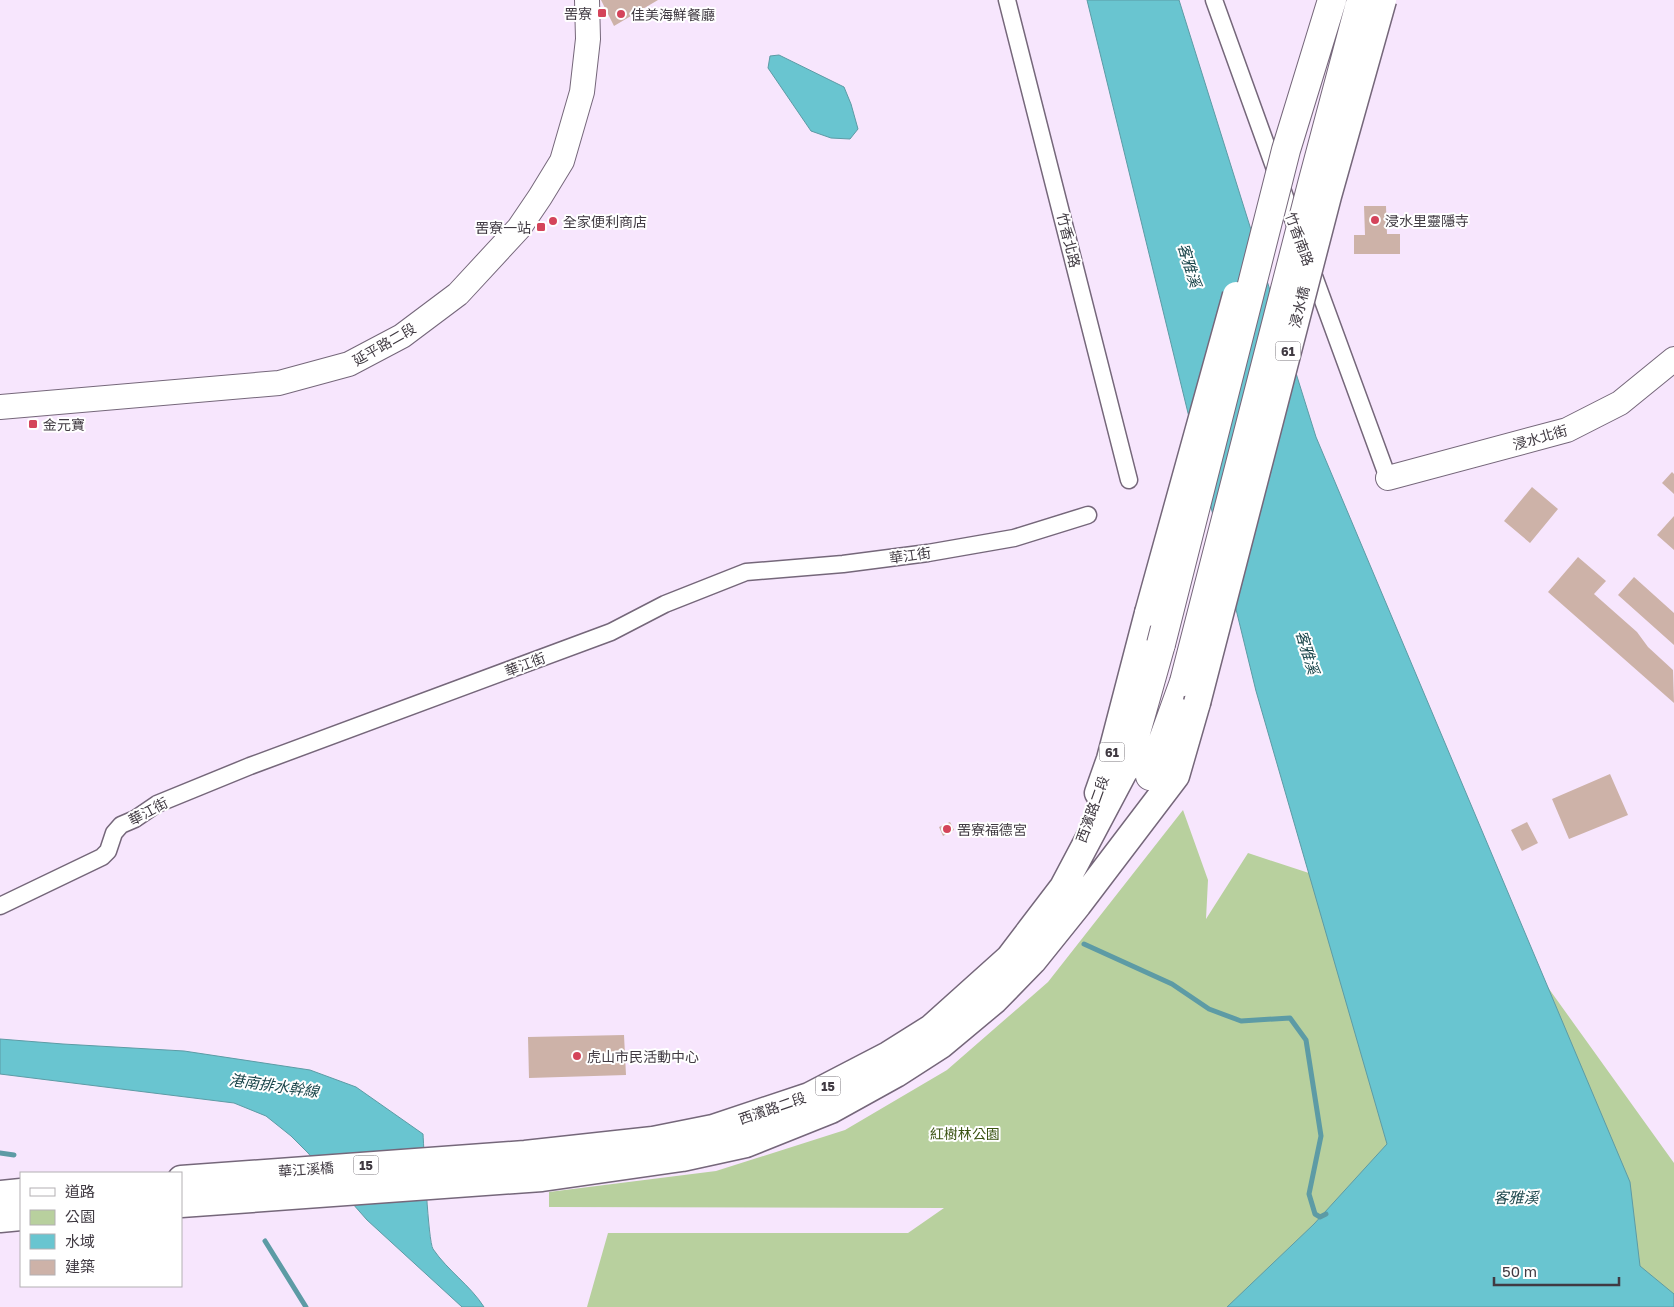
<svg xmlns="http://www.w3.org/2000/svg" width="1674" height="1307" font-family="'Golos Text','Noto Sans TC',sans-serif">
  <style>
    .green { fill: #b8d09e }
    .water { fill: #69c5d0; stroke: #5d9ba5 }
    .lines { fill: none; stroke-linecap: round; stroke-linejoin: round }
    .stream { stroke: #5d9ba5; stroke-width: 5 }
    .building { fill: #cdb2a8 }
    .street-casing { stroke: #75677a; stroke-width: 19 }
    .secondary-casing { stroke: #75677a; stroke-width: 26 }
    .primary-casing { stroke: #75677a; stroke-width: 29 }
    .highway-casing { stroke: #75677a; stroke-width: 30 }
    .street { stroke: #fff; stroke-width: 16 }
    .secondary { stroke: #fff; stroke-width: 24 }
    .primary { stroke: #fff; stroke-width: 26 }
    .highway { stroke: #fff; stroke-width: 28 }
    .primary-bridge-casing { stroke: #75677a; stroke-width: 29; stroke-linecap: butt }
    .highway-bridge-casing { stroke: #75677a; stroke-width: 30; stroke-linecap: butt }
    .primary-bridge { stroke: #fff; stroke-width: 26 }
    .highway-bridge { stroke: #fff; stroke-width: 28 }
    .poi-dot { fill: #d4445a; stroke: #fff; stroke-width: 2 }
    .labels { text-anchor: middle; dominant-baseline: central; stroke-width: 4; stroke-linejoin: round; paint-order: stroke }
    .shield { fill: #fff; stroke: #79757b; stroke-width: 1 }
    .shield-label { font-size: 12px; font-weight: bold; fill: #403a42 }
    .poi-label { font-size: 14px; fill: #403a42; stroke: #fff; text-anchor: start }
    .street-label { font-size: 14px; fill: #403a42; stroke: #fff }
    .park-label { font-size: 14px; fill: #3a5312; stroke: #fff }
    .water-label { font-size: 15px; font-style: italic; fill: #1b464b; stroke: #fff }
  </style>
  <rect width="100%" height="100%" fill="#f7e6fd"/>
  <path class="green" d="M1183,810L1208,880L1206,919L1248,853L1376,895L1539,975L1674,1163V1307H587L608,1233H908L944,1208L549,1207V1192L716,1171L845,1130L947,1070L1048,982Z"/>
  <path class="water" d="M1087,0H1179L1316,437L1630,1182L1640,1266L1674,1294V1307H1227L1314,1224L1387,1144L1256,691Z
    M779,55L844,87L851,104L858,129L850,139L831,138L811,131L768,68L770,56Z
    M0,1039L63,1044L184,1051L310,1070L356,1087L423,1134C424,1150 428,1241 433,1249C448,1271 470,1285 484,1307H462L367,1220L308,1153L291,1136L266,1116L234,1103L0,1074Z"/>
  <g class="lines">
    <path class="stream" d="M1084,944L1172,984L1209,1009L1241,1021L1290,1018L1306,1040L1321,1136L1309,1194L1315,1214L1320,1217L1326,1214
      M0,1153L14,1155
      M265,1241L306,1307"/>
  </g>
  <path class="building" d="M601,0H658L614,26Z
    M1364,206H1386L1387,234H1400V254H1354V235H1365Z
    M1672,472L1674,474V494L1662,483Z
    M1532,487L1558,509L1530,543L1504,521Z
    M1674,516V550L1657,535Z
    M1578,557L1606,581L1594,594L1637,632L1648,647L1673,670L1674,703L1548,592Z
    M1634,577L1674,613V645L1618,595Z
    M1610,774L1628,815L1569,839L1552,799Z
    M950,822L954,830L943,836L939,827Z
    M1527,822L1538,843L1522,851L1511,830Z
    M624,1035L626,1075L529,1078L528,1037Z"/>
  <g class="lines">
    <g class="street-casing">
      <path id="street" d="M1007,0L1129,480
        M1214,0L1298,233
        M1311,268L1388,478
        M0,906L102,857L108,851L114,833L121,825L135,819L157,804L250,766L611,632L665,604L746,572L843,564L928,553L1014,538L1088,515"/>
    </g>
    <g class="secondary-casing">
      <path id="secondary" d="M0,407L279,383L349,364L402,336L458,294L519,228L540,197L562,161L582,92L588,39L587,0
        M1388,478L1567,430L1620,403L1674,359"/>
    </g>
    <g class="primary-casing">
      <path id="primary" d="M1098,793L1110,759L1148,613
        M181,1179L525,1154L653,1140L713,1128L809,1096L888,1055L931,1028L1009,958L1063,887L1126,768
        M0,1194L21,1192
        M181,1204L542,1178L682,1158L746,1144L831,1110L896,1074L941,1045L995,1000L1033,961L1078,905L1176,776L1197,703
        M0,1219L21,1217"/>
    </g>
    <g class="highway-casing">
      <path id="highway" d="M1126,768L1161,644
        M1150,776L1184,682"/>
    </g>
    <use href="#street" class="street"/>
    <use href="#secondary" class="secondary"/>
    <use href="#primary" class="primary"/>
    <use href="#highway" class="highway"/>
    <g class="primary-bridge-casing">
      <path id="primary-bridge" d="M1148,613L1236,295
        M1197,703L1328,196L1383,0"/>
    </g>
    <g class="highway-bridge-casing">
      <path id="highway-bridge" d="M1161,644L1286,150L1332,0
        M1184,682L1312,184L1361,0"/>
    </g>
    <use href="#primary-bridge" class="primary-bridge"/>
    <use href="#highway-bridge" class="highway-bridge"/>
  </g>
  <g class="poi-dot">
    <rect x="597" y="8" width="10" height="10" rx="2.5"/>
    <circle cx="621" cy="14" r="5"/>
    <circle cx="1375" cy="220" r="5"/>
    <circle cx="553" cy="221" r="5"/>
    <rect x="536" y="222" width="10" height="10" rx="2.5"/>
    <rect x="28" y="419" width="10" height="10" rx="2.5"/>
    <circle cx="947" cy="829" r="5"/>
    <circle cx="577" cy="1056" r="5"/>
  </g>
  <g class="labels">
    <g class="shield">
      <rect x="1275.5" y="341.5" width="25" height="19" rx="4"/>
      <rect x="1099.5" y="742.5" width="25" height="19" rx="4"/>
      <rect x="815.5" y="1076.5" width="25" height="19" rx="4"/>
      <rect x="353.5" y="1155.5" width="25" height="19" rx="4"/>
    </g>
    <g class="shield-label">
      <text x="1288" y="351">61</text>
      <text x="1112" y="752">61</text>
      <text x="828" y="1086">15</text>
      <text x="366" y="1165">15</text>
    </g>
    <g class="poi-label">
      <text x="592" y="13" text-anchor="end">罟寮</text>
      <text x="631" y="14">佳美海鮮餐廳</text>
      <text x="1385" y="220">浸水里靈隱寺</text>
      <text x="563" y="221">全家便利商店</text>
      <text x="531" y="227" text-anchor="end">罟寮一站</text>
      <text x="43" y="424">金元寶</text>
      <text x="957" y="829">罟寮福德宮</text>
      <text x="587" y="1056">虎山市民活動中心</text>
    </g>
    <g class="street-label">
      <text transform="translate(1300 239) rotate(70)">竹香南路</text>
      <text transform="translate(1069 240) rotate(76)">竹香北路</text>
      <text transform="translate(1299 307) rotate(-76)">浸水橋</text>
      <text transform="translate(384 344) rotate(-30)">延平路二段</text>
      <text transform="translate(1540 437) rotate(-16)">浸水北街</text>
      <text transform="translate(910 555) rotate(-8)">華江街</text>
      <text transform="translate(525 664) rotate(-21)">華江街</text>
      <text transform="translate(1092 809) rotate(-70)">西濱路二段</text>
      <text transform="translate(148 811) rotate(-28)">華江街</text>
      <text transform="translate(772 1108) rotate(-19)">西濱路二段</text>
      <text transform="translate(306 1169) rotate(-4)">華江溪橋</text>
    </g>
    <g class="park-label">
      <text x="965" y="1133">紅樹林公園</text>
    </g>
    <g class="water-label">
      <text transform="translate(1190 265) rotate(73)">客雅溪</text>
      <text transform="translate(1308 652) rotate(73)">客雅溪</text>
      <text transform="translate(274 1085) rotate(8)">港南排水幹線</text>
      <text x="1516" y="1197">客雅溪</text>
    </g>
  </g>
  <rect x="20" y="1172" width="162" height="115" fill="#ffffff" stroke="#b3b0b3"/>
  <rect x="30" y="1188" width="25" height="8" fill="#ffffff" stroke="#b3b0b3"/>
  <text x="65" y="1197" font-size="15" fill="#403a42">道路</text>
  <rect x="30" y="1210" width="25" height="15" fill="#b8d09e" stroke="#b3b0b3"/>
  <text x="65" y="1222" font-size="15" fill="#403a42">公園</text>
  <rect x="30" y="1234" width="25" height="15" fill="#69c5d0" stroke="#b3b0b3"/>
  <text x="65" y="1247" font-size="15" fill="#403a42">水域</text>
  <rect x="30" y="1260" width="25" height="15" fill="#cdb2a8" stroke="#b3b0b3"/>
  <text x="65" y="1272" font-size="15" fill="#403a42">建築</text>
  <path d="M1494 1277v8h125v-8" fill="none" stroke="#403a42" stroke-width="2.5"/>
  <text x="1502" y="1277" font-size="15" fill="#403a42" stroke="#ffffff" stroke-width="4" paint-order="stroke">50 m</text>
</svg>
